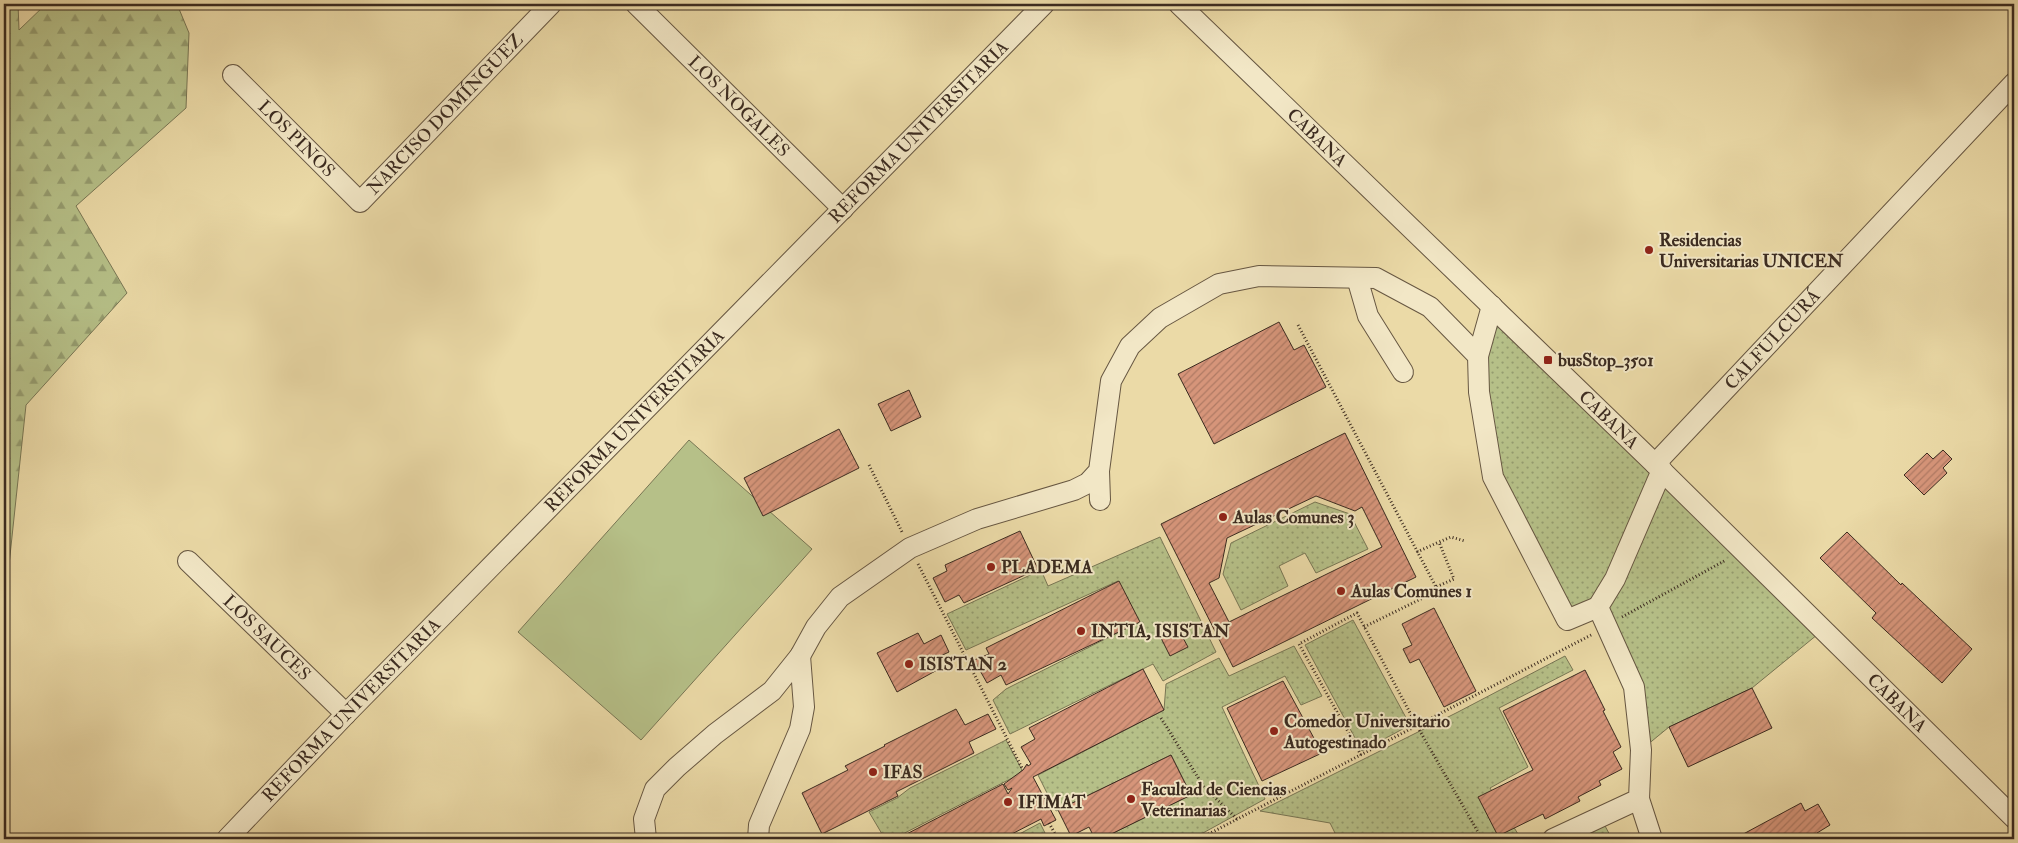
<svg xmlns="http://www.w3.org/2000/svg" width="2018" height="843" font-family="'IM FELL Double Pica',serif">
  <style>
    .grass { fill: url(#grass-dots); stroke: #787654 }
    .forest { fill: url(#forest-firs); stroke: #787654 }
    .pitch { fill: #b6c088; stroke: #787654 }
    .building { fill: url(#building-hatch); stroke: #3b2b20; fill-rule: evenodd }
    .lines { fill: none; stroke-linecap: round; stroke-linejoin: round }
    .minor-casing { stroke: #675742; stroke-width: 22 }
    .path { stroke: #3b2b20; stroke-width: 3; stroke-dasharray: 1 2.5; stroke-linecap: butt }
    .minor { stroke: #f2e7c6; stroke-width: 20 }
    .poi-dot { fill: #8f2418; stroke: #f2e7c6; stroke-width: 2 }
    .labels { text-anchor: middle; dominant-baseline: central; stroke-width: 4; stroke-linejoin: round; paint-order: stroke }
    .street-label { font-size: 18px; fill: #3b2b20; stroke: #f2e7c6 }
    .poi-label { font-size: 18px; font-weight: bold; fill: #3b2b20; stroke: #f2e7c6; text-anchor: start }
  </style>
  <defs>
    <pattern id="grass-dots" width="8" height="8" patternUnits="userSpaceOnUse" patternTransform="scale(1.25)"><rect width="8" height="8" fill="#b6c088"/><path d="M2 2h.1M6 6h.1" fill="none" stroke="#959c6f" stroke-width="1.8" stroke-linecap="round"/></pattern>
    <pattern id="forest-firs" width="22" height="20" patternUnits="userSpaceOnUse" patternTransform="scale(1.25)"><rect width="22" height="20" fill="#b6c088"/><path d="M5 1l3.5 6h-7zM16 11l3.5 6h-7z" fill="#959c6f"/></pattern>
    <pattern id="building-hatch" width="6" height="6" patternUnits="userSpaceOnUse" patternTransform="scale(1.25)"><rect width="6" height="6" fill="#d6957a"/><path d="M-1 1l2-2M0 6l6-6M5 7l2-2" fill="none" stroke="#af7a64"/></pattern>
  </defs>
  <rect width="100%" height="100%" fill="#ebdaa7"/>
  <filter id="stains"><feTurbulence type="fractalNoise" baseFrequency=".004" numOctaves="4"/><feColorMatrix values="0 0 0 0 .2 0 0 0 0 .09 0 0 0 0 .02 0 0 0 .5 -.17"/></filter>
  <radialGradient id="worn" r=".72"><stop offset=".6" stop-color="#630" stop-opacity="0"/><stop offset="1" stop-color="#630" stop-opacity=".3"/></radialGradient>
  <path class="grass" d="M1492,306L1823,630L1752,688L1669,727L1641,750L1634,687L1597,606L1567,620L1493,477L1478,356Z
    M1315,502L1350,514L1368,549L1316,573L1305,553L1279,566L1288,586L1241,610L1223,574L1231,543Z
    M1160,537L1216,652L1163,681L1153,664L1010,734L993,700L1006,689L1139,622L1118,581L966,650L947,614L1041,570L1048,586Z
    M1353,620L1410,725L1362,751L1305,645Z
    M1294,646L1322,696L1301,705L1285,676L1222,707L1265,799L1192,839H1101L1191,795L1171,755L1056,811L1038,775L1164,710L1166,684L1219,658L1229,676Z
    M1565,656L1573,670L1499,708L1528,767L1490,788L1521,839H1338L1330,823L1260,811L1458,712Z
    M1006,740L1022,770L1018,775L893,839H885L869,812L897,798L910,788Z
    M1040,823L1048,839H1010Z
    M1604,824L1612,839H1573Z"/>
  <path class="forest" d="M4,4H18L19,30L46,4H177L189,33L186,108L76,206L127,293L26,405L4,612Z"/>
  <path class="pitch" d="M689,440L812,549L641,740L518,632Z"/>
  <path class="building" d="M1279,322L1294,350L1304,345L1326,387L1214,444L1178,374Z
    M909,390L921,417L891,431L878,404Z
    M839,429L859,468L763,516L744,478Z
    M1345,433L1416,577L1233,667L1161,524ZM1316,496L1355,511L1362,507L1382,547L1229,622L1209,583L1219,578L1227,538Z
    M1943,450L1952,459L1943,468L1947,473L1924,495L1904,475L1927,453L1933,459Z
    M1020,531L1038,569L964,603L959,595L945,602L933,578L947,571L945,565Z
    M1847,532L1901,585L1902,583L1972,649L1942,683L1872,618L1876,613L1820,558Z
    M1119,581L1140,622L1006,685L1001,675L987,683L974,660L989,654L986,648Z
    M1434,608L1476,691L1444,707L1419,659L1410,663L1403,649L1412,645L1402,624Z
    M1177,627L1188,647L1170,656L1160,636Z
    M918,633L924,644L941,635L949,652L934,659L939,669L897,692L877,653Z
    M1143,669L1164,710L1033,777L1056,820L1044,826L1041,819L1002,839H897L1003,784L1008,794L1012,788L1008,790L1004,784L1023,770L1027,764L1028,766L1031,764L1021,747L1035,739L1029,728Z
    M1585,670L1605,710L1603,711L1621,747L1613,752L1622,769L1599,781L1601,785L1578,797L1580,801L1545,819L1543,814L1498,836L1478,797L1533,770L1503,711Z
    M1283,681L1322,753L1262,781L1227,708Z
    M1752,688L1772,728L1688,767L1669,727Z
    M956,709L965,725L988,714L996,729L969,742L974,753L896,792L898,796L822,834L802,793L848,770L845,766L885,746L884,745Z
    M1171,755L1191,795L1101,839H1095L1089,827L1071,836L1058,810Z
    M1801,803L1805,811L1818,804L1830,825L1817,833L1820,839H1734Z"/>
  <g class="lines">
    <g class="minor-casing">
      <g id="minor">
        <path id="s1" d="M636,4L843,209"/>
        <path id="s2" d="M1179,4L1655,464L2014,818"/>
        <path id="s3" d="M233,75L360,202L551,4"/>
        <path d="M1357,278L1368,316L1403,372"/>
        <path d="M1478,356L1492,306"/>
        <path id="s4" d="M1655,464L2014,83"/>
        <path d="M1099,471L1100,500"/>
        <path id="s5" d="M188,561L346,714"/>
        <path d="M1639,799L1652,839"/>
        <path id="s6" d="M227,839L346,714L1044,4"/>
        <path d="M646,839L644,819L655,789L677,767L715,734L772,691L800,656L816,627L840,597L910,548L977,519L1074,490L1088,483L1099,471L1111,381L1130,346L1160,318L1219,284L1259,276L1376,278L1430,307L1478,356L1479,392L1493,477L1567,620L1598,607"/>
        <path d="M758,839L759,825L800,729L804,707L800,656"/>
        <path d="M1553,839L1639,799L1641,750L1634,687L1598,607L1615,579L1662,470"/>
      </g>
    </g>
    <path class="path" d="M1298,325L1436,587
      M869,465L903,534
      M1417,552L1439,542
      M918,564L1023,770
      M1622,617L1726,560
      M1364,627L1431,594L1436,587L1454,579L1439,542L1451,537L1465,541
      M1161,718L1204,787L1237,819
      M1361,755L1299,644L1357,613L1417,726L1482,839
      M1049,823L1058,839
      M1199,839L1593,634"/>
    <use href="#minor" class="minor"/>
  </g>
  <g class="poi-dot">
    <circle cx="1649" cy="250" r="5"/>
    <rect x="1543" y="355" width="10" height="10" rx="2.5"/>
    <circle cx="1223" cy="517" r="5"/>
    <circle cx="991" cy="567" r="5"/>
    <circle cx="1341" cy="591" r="5"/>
    <circle cx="1081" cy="631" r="5"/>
    <circle cx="909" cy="664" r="5"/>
    <circle cx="1274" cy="731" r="5"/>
    <circle cx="873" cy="772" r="5"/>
    <circle cx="1131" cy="799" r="5"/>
    <circle cx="1008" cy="802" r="5"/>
  </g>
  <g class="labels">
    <g class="street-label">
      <text stroke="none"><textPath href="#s1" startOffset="145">LOS NOGALES</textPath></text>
      <text stroke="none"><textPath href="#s3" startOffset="302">NARCISO DOMÍNGUEZ</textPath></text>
      <text stroke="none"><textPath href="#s6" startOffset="989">REFORMA UNIVERSITARIA</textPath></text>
      <text stroke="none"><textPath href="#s2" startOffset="192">CABANA</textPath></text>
      <text stroke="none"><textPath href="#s3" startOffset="90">LOS PINOS</textPath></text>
      <text stroke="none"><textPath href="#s4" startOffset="171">CALFULCURÁ</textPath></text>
      <text stroke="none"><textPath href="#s2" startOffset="598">CABANA</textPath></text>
      <text stroke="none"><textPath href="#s6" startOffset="584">REFORMA UNIVERSITARIA</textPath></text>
      <text stroke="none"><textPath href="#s5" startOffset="110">LOS SAUCES</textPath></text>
      <text stroke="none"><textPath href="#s2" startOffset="1002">CABANA</textPath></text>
      <text stroke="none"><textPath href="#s6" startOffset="179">REFORMA UNIVERSITARIA</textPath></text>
    </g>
    <g class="poi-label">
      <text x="1659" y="240">Residencias<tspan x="1659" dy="21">Universitarias UNICEN</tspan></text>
      <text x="1558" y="360">busStop_3501</text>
      <text x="1233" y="517">Aulas Comunes 3</text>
      <text x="1001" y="567">PLADEMA</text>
      <text x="1351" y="591">Aulas Comunes 1</text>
      <text x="1091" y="631">INTIA, ISISTAN</text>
      <text x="919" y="664">ISISTAN 2</text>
      <text x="1284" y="721">Comedor Universitario<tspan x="1284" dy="21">Autogestinado</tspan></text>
      <text x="883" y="772">IFAS</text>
      <text x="1141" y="789">Facultad de Ciencias<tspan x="1141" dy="21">Veterinarias</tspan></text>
      <text x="1018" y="802">IFIMAT</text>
    </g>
  </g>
  <rect width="2018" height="843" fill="none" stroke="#ebdaa7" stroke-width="20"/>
  <rect x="5" y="5" width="2008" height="833" fill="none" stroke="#3b2b20" stroke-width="2.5"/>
  <rect x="10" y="10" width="1998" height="823" fill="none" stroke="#3b2b20"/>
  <rect width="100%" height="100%" filter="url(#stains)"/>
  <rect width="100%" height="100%" fill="url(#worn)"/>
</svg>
